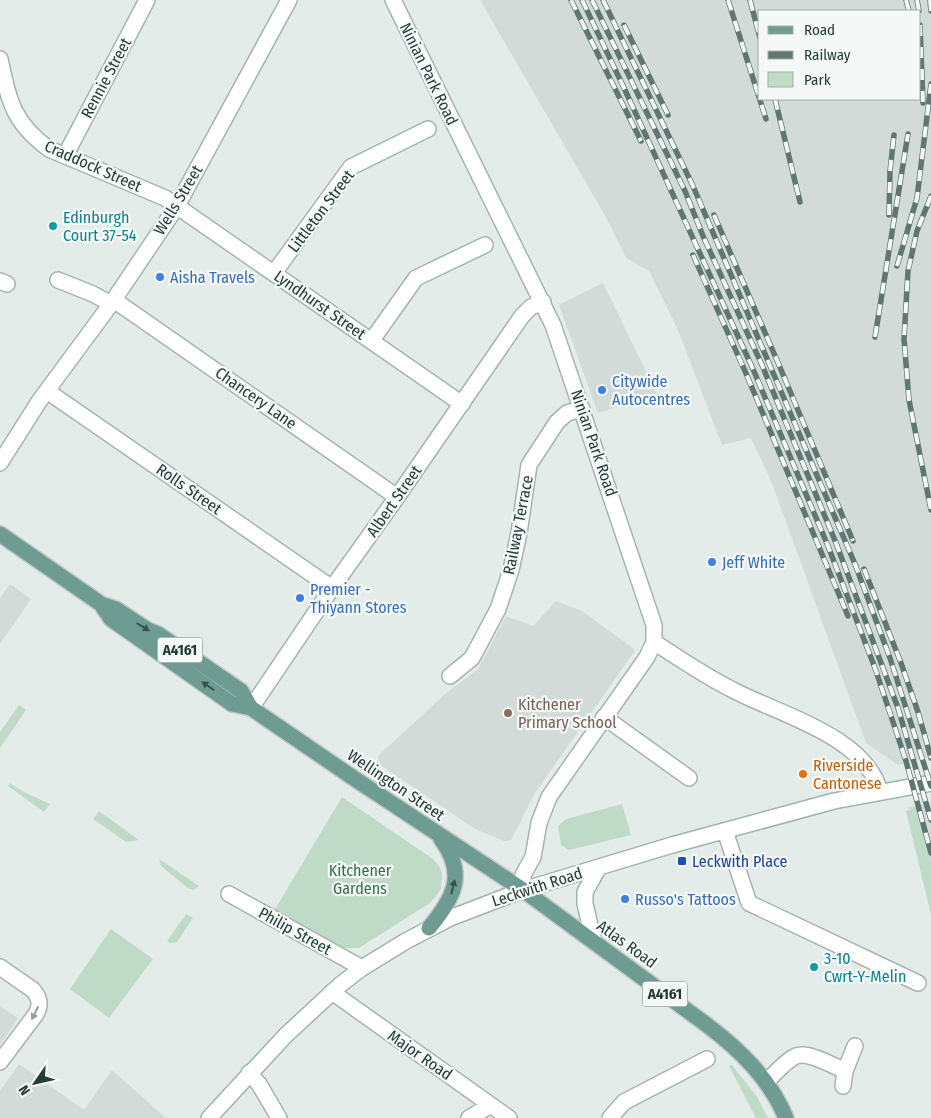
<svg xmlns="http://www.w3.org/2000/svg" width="931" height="1118" font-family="'Fira Sans Condensed',sans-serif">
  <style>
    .built { fill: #d2dbd8; fill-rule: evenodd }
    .green { fill: #c0dac8 }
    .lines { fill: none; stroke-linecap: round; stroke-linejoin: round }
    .minor-casing { stroke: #a7b3b0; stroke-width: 18 }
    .tertiary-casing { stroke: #a7b3b0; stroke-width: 18 }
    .secondary-casing { stroke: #a1b3ad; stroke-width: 18 }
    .primary-casing { stroke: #c2c8c7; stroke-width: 18 }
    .minor { stroke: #fff; stroke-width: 15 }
    .tertiary { stroke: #fff; stroke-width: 15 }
    .secondary { stroke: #fff; stroke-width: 15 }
    .primary { stroke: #6e9c92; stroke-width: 15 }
    .rail-casing { stroke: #607771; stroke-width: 5.5 }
    .rail { stroke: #f4f9f7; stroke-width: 4; stroke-dasharray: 11; stroke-linecap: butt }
    .oneway { fill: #37534d }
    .oneway2 { fill: #929d9a }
    .culture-dot { fill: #0f9aa8; stroke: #f4f9f7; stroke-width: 2 }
    .shop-dot { fill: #3f7fe0; stroke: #f4f9f7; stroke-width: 2 }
    .education-dot { fill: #8d6e63; stroke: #f4f9f7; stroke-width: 2 }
    .food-dot { fill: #e8710a; stroke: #f4f9f7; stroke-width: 2 }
    .transit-dot { fill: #1a4fb4; stroke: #f4f9f7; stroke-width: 2 }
    .labels { text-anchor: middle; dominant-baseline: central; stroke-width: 4.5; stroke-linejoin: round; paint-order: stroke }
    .shield { fill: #f4f9f7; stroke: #637470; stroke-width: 1 }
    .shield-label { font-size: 15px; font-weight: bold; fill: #253b36 }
    .street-label { font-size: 16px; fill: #253b36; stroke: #f4f9f7 }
    .culture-label { font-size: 16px; fill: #0d838f; stroke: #f4f9f7; text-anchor: start }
    .shop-label { font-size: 16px; fill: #366cbe; stroke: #f4f9f7; text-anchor: start }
    .education-label { font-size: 16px; fill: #785e54; stroke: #f4f9f7; text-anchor: start }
    .food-label { font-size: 16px; fill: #c56008; stroke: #f4f9f7; text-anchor: start }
    .transit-label { font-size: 16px; fill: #164399; stroke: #f4f9f7; text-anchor: start }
    .park-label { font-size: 16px; fill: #346d4c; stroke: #f4f9f7 }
  </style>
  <rect width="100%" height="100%" fill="#e4ece9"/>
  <path class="built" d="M480,0H931V756L898,765L866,743L772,483L751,438L722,445L678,330L649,271L626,258L607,219ZM760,11H920V99H760Z
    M603,283L657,394L598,413L559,305Z
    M10,584L31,599L0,644V598Z
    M556,601L582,611L634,649V652L535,793L511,840L504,841L475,829L379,764L378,756L445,694L478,669L506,616L533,626Z
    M931,803V898L908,807Z
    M0,1006L18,1018L0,1045Z
    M19,1064L84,1110L112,1070L166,1118H0V1091Z"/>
  <path class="green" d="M19,705L26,710L0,748V732Z
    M10,783L24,792L50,804L44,812L8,786Z
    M342,797L433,859L439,866L442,873L441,889L436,896L430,903L359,948H341L274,911Z
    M622,804L631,835L569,850L561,845L558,826L566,819Z
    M917,808L931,864V914L906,811Z
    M99,811L139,840L126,842L93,819Z
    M159,859L199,886L194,890L189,889L161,866Z
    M186,914L193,918L177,942L170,943L167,941Z
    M111,929L153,959L109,1018L70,989Z
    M732,1065L757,1097L768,1118H756L729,1066Z"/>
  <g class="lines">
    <g class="minor-casing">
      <path id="minor" d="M0,59C9,100 12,122 49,149L165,198L462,404
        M65,156L147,0
        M274,273L351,167L428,129
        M58,280L93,294L111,304
        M0,281L7,284
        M114,300L397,497
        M372,340L416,278L485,245
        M47,391L332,588
        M0,463L40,400L111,304L177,206L289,0
        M450,676L472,658L498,609L511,570L519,533L529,465L557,422L567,413L582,409
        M251,708L332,588L397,497L522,316L531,307L543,302
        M604,717L689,778
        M725,831L749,903L918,983
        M229,894L362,968
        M0,967L33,990C40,998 41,1005 36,1014L0,1062
        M332,992L509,1118
        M249,1073L259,1084L279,1118
        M766,1082C775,1074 785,1061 796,1056C808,1051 834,1066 845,1071L855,1046
        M843,1086L845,1071
        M469,1118L491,1105
        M610,1118L624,1102L707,1059"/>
    </g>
    <g class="tertiary-casing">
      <path id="tertiary" d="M393,0L553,325L654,625V642L647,657L549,797L539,823L533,857L523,875V890
        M654,642C680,659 705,676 733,690C778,714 866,736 880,792"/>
    </g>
    <g class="secondary-casing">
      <path id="secondary" d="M594,942L585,904V892L599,867
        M209,1118L286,1035L340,985L362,968L406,941L450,918L523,890L672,845L834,801L931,783"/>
    </g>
    <g class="primary-casing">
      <path id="primary" d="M0,534L101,604L116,609L148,630L158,634L241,691L251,708
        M101,604L111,619L232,704L251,708L352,777L523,890L707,1025C740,1050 770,1079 786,1118
        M429,928C454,898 467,874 441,839"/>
    </g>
    <use href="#minor" class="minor"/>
    <use href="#tertiary" class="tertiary"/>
    <use href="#secondary" class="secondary"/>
    <use href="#primary" class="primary"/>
    <g class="rail-casing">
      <path id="rail" d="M571,0L641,141
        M582,0L625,90L753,369L828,546L875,668L906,761L931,853
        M592,0L685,191L703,236L762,365L836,543L898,708L931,820
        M603,0L693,186L855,564L890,658L931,786
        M728,0L766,119
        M750,0L760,38
        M906,0L909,11
        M917,0L919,11
        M930,0L931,11
        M624,25L668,115
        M920,25L923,103
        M775,99L800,202
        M931,196L917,231L908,271L904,339L909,400L931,510
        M714,215L779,365L853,541
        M889,215L890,171L894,135
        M693,255L745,371L848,616
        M897,266L917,198L931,84
        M875,337L908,134
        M864,569L901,663L918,712L931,758"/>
    </g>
    <use href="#rail" class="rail"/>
  </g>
  <defs><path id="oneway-solid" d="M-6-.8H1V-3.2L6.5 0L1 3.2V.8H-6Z" transform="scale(1.25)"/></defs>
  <g class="oneway">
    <use href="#oneway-solid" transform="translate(143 627) rotate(32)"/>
    <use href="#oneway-solid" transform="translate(208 686) rotate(-145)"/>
    <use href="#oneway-solid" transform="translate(453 887) rotate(-76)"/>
  </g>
  <use class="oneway2" href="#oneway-solid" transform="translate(35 1013) rotate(117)"/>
  <g class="culture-dot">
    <circle cx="53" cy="226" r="5"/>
    <circle cx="814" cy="967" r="5"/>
  </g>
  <g class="shop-dot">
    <circle cx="160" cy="277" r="5"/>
    <circle cx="602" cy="390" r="5"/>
    <circle cx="712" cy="562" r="5"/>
    <circle cx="300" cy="598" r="5"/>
    <circle cx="625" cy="899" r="5"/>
  </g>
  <circle class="education-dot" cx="508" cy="713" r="5"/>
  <circle class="food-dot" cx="803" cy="774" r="5"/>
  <rect class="transit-dot" x="677" y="856" width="10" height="10" rx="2.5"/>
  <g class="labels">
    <g class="shield">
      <rect x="157.5" y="637.5" width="45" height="25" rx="4"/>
      <rect x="642.5" y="981.5" width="45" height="25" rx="4"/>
    </g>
    <g class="shield-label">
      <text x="180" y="650">A4161</text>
      <text x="665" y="994">A4161</text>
    </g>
    <g class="street-label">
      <text transform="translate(429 74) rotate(64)">Ninian Park Road</text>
      <text transform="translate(106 78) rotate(-62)">Rennie Street</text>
      <text transform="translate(93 166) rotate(24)">Craddock Street</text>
      <text transform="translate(178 200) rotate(-59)">Wells Street</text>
      <text transform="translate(321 211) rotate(-53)">Littleton Street</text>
      <text transform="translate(320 305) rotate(35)">Lyndhurst Street</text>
      <text transform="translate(256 398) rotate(35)">Chancery Lane</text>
      <text transform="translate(594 443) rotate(71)">Ninian Park Road</text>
      <text transform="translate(189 489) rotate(35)">Rolls Street</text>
      <text transform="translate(394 501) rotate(-55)">Albert Street</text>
      <text transform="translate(518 525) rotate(-79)">Railway Terrace</text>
      <text transform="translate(396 785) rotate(34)">Wellington Street</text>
      <text transform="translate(537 887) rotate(-18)">Leckwith Road</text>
      <text transform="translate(295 931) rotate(29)">Philip Street</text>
      <text transform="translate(627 944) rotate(36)">Atlas Road</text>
      <text transform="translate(420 1055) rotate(35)">Major Road</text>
    </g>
    <g class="culture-label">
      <text x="63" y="217">Edinburgh<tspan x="63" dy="18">Court 37-54</tspan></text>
      <text x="824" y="958">3-10<tspan x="824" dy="18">Cwrt-Y-Melin</tspan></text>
    </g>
    <g class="shop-label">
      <text x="170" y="277">Aisha Travels</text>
      <text x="612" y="381">Citywide<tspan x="612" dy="18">Autocentres</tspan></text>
      <text x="722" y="562">Jeff White</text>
      <text x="310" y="589">Premier -<tspan x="310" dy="18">Thiyann Stores</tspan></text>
      <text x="635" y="899">Russo's Tattoos</text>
    </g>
    <g class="education-label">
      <text x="518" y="704">Kitchener<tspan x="518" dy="18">Primary School</tspan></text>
    </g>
    <g class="food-label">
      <text x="813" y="765">Riverside<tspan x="813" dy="18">Cantonese</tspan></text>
    </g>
    <g class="transit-label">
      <text x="692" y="861">Leckwith Place</text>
    </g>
    <g class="park-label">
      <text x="360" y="870">Kitchener<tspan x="360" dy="18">Gardens</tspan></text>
    </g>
  </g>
  <rect x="758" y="10" width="162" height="90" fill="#f4f9f7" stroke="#a1adaa"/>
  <rect x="768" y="26" width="25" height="8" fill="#6e9c92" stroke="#a1adaa"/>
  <text x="804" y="35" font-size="15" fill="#253b36">Road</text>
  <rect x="768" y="51" width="25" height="8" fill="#607771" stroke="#a1adaa"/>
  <text x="804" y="60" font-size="15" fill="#253b36">Railway</text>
  <rect x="768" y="72" width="25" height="15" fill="#c0dac8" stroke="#a1adaa"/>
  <text x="804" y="85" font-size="15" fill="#253b36">Park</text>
  <g transform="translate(35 1083) rotate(236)" stroke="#f4f9f7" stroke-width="4" paint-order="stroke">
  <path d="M0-4L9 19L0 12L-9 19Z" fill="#253b36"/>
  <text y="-8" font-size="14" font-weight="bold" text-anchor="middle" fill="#253b36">N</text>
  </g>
</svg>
